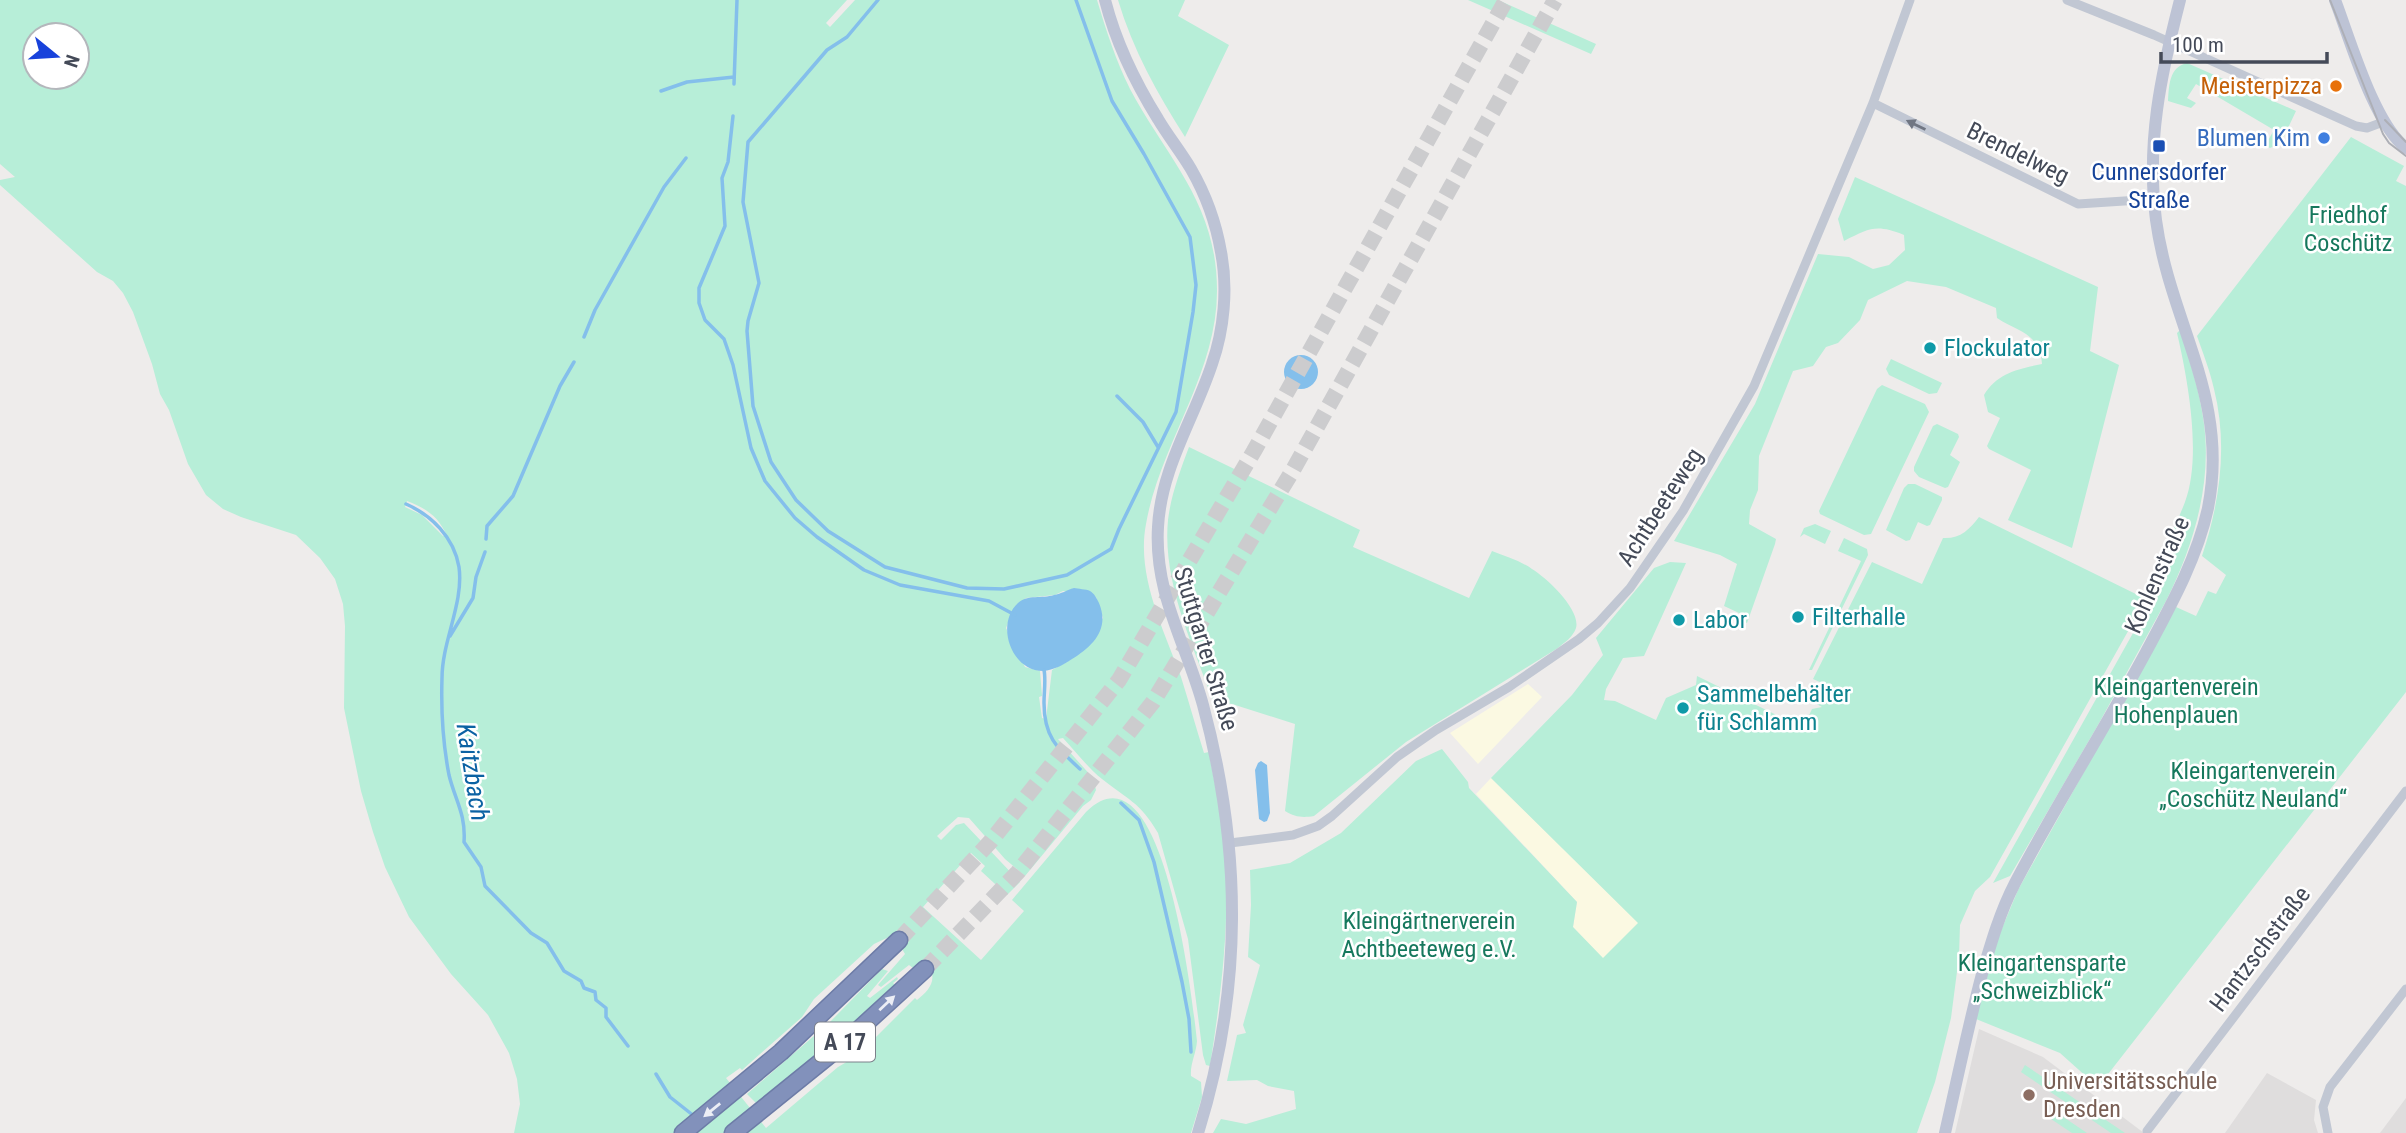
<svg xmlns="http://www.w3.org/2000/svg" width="2406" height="1133" font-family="'Roboto Condensed',sans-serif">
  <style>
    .commercial { fill: #fbf9e2 }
    .education { fill: #dfdddd }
    .green { fill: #b7eed8; fill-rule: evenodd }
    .water { fill: #84bfeb }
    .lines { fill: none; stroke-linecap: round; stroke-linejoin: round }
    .stream { stroke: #84bfeb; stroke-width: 3.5 }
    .highway-tunnel { stroke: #ccccce; stroke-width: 16; stroke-dasharray: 16 8; stroke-linecap: butt }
    .highway-casing { stroke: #6d7ca7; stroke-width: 19 }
    .street { stroke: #c1c7d3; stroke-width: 9 }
    .secondary { stroke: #bdc3d5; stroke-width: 12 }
    .highway { stroke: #8291bb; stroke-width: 16 }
    .tram { stroke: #adafb6; stroke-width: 2 }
    .oneway { fill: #707683 }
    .oneway2 { fill: #eceef5 }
    .food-dot { fill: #e8710a; stroke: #fff; stroke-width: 2.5 }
    .shop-dot { fill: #3f7fe0; stroke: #fff; stroke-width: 2.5 }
    .transit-dot { fill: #1a4fb4; stroke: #fff; stroke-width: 2.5 }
    .culture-dot { fill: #0f9aa8; stroke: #fff; stroke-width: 2.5 }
    .education-dot { fill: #8d6e63; stroke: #fff; stroke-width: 2.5 }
    .labels { text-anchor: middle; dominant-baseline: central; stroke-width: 5; stroke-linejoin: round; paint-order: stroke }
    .shield { fill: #fff; stroke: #7c808a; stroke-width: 2 }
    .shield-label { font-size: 23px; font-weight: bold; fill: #444a58 }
    .food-label { font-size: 24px; fill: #c56008; stroke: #fff; text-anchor: end }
    .shop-label { font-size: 24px; fill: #366cbe; stroke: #fff; text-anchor: end }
    .street-label { font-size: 24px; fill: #444a58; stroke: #fff }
    .transit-label { font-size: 24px; fill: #164399; stroke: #fff }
    .park-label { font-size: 24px; fill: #16785d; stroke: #fff }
    .culture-label { font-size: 24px; fill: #0d838f; stroke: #fff; text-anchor: start }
    .education-label { font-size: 24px; fill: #785e54; stroke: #fff; text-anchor: start }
    .water-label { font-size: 26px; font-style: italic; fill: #0b62a3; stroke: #fff }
  </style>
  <rect width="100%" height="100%" fill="#eeeceb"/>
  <path class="commercial" d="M1528,684L1542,697L1478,764L1450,733Z
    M1491,778L1639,923L1603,959L1573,927L1577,902L1476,794Z"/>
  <path class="education" d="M1979,1029L2043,1057L2144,1133H1955Z
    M2267,1073L2316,1100L2314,1120L2318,1133H2225Z
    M2406,1098V1133H2380Z"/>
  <path class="green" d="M0,0H847L826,23L830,27L855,0H1097C1106,30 1116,61 1130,89C1168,160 1217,203 1217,291C1217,374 1160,444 1146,524C1136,576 1164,630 1181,677C1189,702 1196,728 1204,753L1209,752C1213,778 1220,804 1223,831C1232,910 1222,988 1210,1066L1206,1065L1203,1055L1188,939L1158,833C1140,802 1127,799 1102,779C1088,768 1076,752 1063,738L1058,739L1093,778L1096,790L1091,800L1083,806L1025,876L1005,859L969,818L958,817L937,836L941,840L956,825L964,823L1020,882L1007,895L981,871L985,866L971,853L923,907L981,960L1024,911L1012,900L1086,812C1164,735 1193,1005 1197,1041C1196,1054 1190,1064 1191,1076L1201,1082L1202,1097L1191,1133H514L520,1104L517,1079L509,1053L488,1015L451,974L409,917L385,867L373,832L361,791L344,708L345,626L343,604L335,579L320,558L296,535L241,517L223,509L206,495L188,464L169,410L160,394L152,364L133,312L123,293L113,281L97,272L0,185V180L15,177L0,164ZM35,35H77V77H35ZM407,501C426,508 439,517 447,536H443L422,515L405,507ZM1063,591L1096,597L1103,618L1070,660L1052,670L1046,719L1042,718L1039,697L1042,696L1040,671L1025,667L1006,628L1012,613L1026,598L1055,595ZM891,936L895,937L905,954L878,985L881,987L909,965L913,968L921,966L931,970C936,983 927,992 917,1000L915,998L857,1056L838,1067L766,1128L726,1078L740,1068L742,1070L802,1017L814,999L874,944Z
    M1118,0H1185L1178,16L1229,45L1185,137C1157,93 1133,50 1118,0Z
    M1468,0H1498L1596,44L1591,54Z
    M2187,63L2296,111L2281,143L2270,148L2255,140L2256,138L2266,144L2274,130L2196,84L2187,98L2196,103L2191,108L2168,101C2169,86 2169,67 2187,63Z
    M2351,137L2404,166L2396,181L2406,186V692L2098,1087L2060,1053L1976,1019L1995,945L2018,890L2176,607L2196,616L2208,591L2216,594L2226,575L2202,556C2220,502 2228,445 2214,389C2210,371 2203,353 2197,336Z
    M1855,177L2098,287L2090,351L2119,365L2072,548L2008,520L2031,470L1989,449L1987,446L2000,418L1988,412L1984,395C1997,373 2018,369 2042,364C2040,332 2017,332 1997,318L1996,308L1946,287L1907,281L1868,300L1860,320L1838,343L1826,347L1813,366L1793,371L1759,456L1758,490L1750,510L1749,524L1776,539L1775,544L1747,623L1738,618L1739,613L1724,606L1737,564L1720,555L1674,541L1755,404L1818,254L1849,257L1873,269L1889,265L1905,250L1904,235C1876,224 1870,228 1844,241L1838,219Z
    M2180,330C2190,361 2200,392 2204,424C2212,485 2193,547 2166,601L2098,725L2010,876L1993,883L2142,617C2148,576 2170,541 2185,502C2202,457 2188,380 2177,333Z
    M1891,359L1942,383L1937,393L1929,394L1889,375L1886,369Z
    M1882,385L1925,404L1929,412L1871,534L1864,535L1820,514L1819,511L1877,389Z
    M1937,424L1958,434L1959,437L1950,455L1960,462L1948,487L1945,488L1919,477L1914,471V467L1933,426Z
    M1189,447L1360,530L1353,547L1469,598L1492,551C1505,556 1521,561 1532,569C1547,578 1581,610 1576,628C1573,637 1565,642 1558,648L1406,742L1314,816C1302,818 1295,817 1285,811L1295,724L1232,704L1213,701C1193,645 1162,582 1168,520C1171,495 1180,471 1189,447Z
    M1908,484H1915L1942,497V500L1930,525L1927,526L1918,522L1910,540L1906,541L1886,530L1904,488Z
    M1979,517L2142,597L2136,617L1990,877L1975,891L1960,925L1959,956L1951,1018L1935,1082L1917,1133H1213L1221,1119L1246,1124L1296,1109L1294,1091L1268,1086L1257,1080L1227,1081L1237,1035L1246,1033L1243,1025L1260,965L1248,957L1251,905L1250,870L1290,863L1341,833L1416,761L1442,749L1468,782L1469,788L1577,902L1573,927L1603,958L1638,923L1491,778L1572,695L1603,655L1596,638L1654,568L1670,562L1686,563L1644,656L1623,658L1606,689L1604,700L1615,701L1656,720L1666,698L1696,685L1697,676L1803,728L1812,709L1822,707L1813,702L1822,683L1813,679L1872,562L1922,584L1943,538C1960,539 1969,530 1979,517Z
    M1815,524L1831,531L1825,544L1804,534L1800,537L1804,528Z
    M1844,538L1867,549L1868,555L1812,670H1809L1861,561L1838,551Z
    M882,969L888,971L867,996L870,998L897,977L898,979L893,983L896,986L848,1029L756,1103L747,1094L830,1022Z
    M2025,1065L2125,1133H2111L2021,1072Z
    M2056,1112L2087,1133H2072L2051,1119Z"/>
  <path class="water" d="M1284 372a17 17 0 1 1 34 0a17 17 0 1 1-34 0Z
    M1074,588C1078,589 1086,589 1090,591C1094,593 1097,599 1099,603C1110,629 1093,646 1072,659C1063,665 1054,670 1043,671C1011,671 995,624 1018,603C1028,594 1042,599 1054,595C1061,594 1067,590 1074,588Z
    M1261,761L1267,765L1270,813L1267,821L1264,822L1259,819L1255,770L1258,763Z"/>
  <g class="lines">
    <path class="stream" d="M878,0L847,37L827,50L748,142L743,202L759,283L748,321L747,331L753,406L771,462L796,500L828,531L885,567L967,588L1004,589L1067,575L1111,549L1119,529L1176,412L1193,312L1196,285L1190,237L1144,154L1112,101L1076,0
      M734,84L737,0
      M661,91L687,82L734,77
      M733,116L728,162L722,178L725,226L699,288V303L705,320L724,339L733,365L751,448L765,481L795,518L817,537L864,570L900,585L989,601L1015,615
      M584,337L595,310L664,187L686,158
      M1117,396L1143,422L1158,447
      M406,504C431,515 454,537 459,567C464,603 442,641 442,678C441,709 443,744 449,775C455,800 466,814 464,842L481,867L485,886L531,933L547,943L564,971L581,981L584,988L595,992L596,1000L606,1008V1017L628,1046
      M486,539L487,526L513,496L560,386L574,362
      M450,636L473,598L476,577L485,552
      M1044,670C1046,679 1044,692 1044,703C1044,737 1057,748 1080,769
      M1121,803L1139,820L1154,862L1182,982L1189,1019L1191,1052
      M656,1074L670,1097L694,1116"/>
    <path class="highway-tunnel" d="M899,940L991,841L1119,680L1254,451L1506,0
      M925,969L1018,872L1153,702L1293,470L1555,0"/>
    <g class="highway-casing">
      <path id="highway" d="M683,1133L781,1052L899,940
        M733,1133L843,1044L925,969"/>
    </g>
    <path class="street" d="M2067,0L2154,35L2356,126L2367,128L2383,122
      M1873,103L2078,204L2155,199
      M1230,843L1293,835L1318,826L1332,816L1397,757L1436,730L1509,687L1579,639L1598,623L1630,588L1683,511L1754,386L1873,103L1910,0
      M2147,1131L2406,791
      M2328,1133L2323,1107L2330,1087L2406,989"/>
    <path class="secondary" d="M1105,0C1116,43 1135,82 1158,119C1168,136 1181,152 1191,169C1206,195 1216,223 1221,252C1228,288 1224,330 1212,364C1194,419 1161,468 1158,527C1154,594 1186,643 1203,705C1242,850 1243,989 1198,1133
      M2335,0C2350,39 2374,124 2406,148
      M1945,1133C1957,1080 1968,1027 1982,974C1991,943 2000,912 2015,883C2056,805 2104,730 2146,652C2170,607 2197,559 2208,508C2230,397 2170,324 2156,220C2146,143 2161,74 2180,0"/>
    <use href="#highway" class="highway"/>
    <path class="tram" d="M2330,0L2383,134L2389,143L2406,156
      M2385,120L2406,142"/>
  </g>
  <defs><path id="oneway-solid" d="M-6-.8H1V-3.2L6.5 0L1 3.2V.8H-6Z" transform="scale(1.75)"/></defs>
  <use class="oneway" href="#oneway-solid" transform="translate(1916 125) rotate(-154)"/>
  <g class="oneway2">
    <use href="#oneway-solid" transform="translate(887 1003) rotate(-43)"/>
    <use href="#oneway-solid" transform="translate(712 1110) rotate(141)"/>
  </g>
  <circle class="food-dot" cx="2336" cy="86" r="7"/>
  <circle class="shop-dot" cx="2324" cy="138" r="7"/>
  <rect class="transit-dot" x="2152" y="139" width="14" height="14" rx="3.5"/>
  <g class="culture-dot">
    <circle cx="1930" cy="348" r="7"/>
    <circle cx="1798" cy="617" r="7"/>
    <circle cx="1679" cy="620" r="7"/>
    <circle cx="1683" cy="708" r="7"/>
  </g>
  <circle class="education-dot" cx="2029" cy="1095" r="7"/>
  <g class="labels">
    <rect class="shield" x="815" y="1022.5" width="60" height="39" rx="5"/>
    <g class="shield-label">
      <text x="845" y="1042">A 17</text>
    </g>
    <g class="food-label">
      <text x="2322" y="86">Meisterpizza</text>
    </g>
    <g class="shop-label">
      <text x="2310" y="138">Blumen Kim</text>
    </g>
    <g class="street-label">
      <text transform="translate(2018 153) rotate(26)">Brendelweg</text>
      <text transform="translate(1660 507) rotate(-57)">Achtbeeteweg</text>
      <text transform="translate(2157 575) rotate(-66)">Kohlenstraße</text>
      <text transform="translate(1206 649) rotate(73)">Stuttgarter Straße</text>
      <text transform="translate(2260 949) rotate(-53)">Hantzschstraße</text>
    </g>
    <g class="transit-label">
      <text x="2159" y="172">Cunnersdorfer<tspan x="2159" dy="28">Straße</tspan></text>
    </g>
    <g class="park-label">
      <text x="2348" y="215">Friedhof<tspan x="2348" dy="28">Coschütz</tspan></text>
      <text x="2176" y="687">Kleingartenverein<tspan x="2176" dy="28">Hohenplauen</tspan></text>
      <text x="2253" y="771">Kleingartenverein<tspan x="2253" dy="28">„Coschütz Neuland“</tspan></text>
      <text x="1429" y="921">Kleingärtnerverein<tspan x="1429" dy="28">Achtbeeteweg e.V.</tspan></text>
      <text x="2042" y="963">Kleingartensparte<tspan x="2042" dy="28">„Schweizblick“</tspan></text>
    </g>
    <g class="culture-label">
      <text x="1944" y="348">Flockulator</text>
      <text x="1812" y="617">Filterhalle</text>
      <text x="1693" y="620">Labor</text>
      <text x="1697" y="694">Sammelbehälter<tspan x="1697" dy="28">für Schlamm</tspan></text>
    </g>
    <g class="education-label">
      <text x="2043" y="1081">Universitätsschule<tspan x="2043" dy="28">Dresden</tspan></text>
    </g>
    <g class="water-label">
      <text transform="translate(473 772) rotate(81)">Kaitzbach</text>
    </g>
  </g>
  <g transform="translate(56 56) rotate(108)"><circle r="33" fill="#ffffff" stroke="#b4b7bc" stroke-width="2"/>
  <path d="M0-5L12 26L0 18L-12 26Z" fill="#1842db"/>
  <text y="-10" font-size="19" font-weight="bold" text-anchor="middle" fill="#444a58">N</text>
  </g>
  <path d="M2161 52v10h166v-10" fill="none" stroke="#444a58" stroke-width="3.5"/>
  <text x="2172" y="52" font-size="21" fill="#444a58" stroke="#ffffff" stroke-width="5" paint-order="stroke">100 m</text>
</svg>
